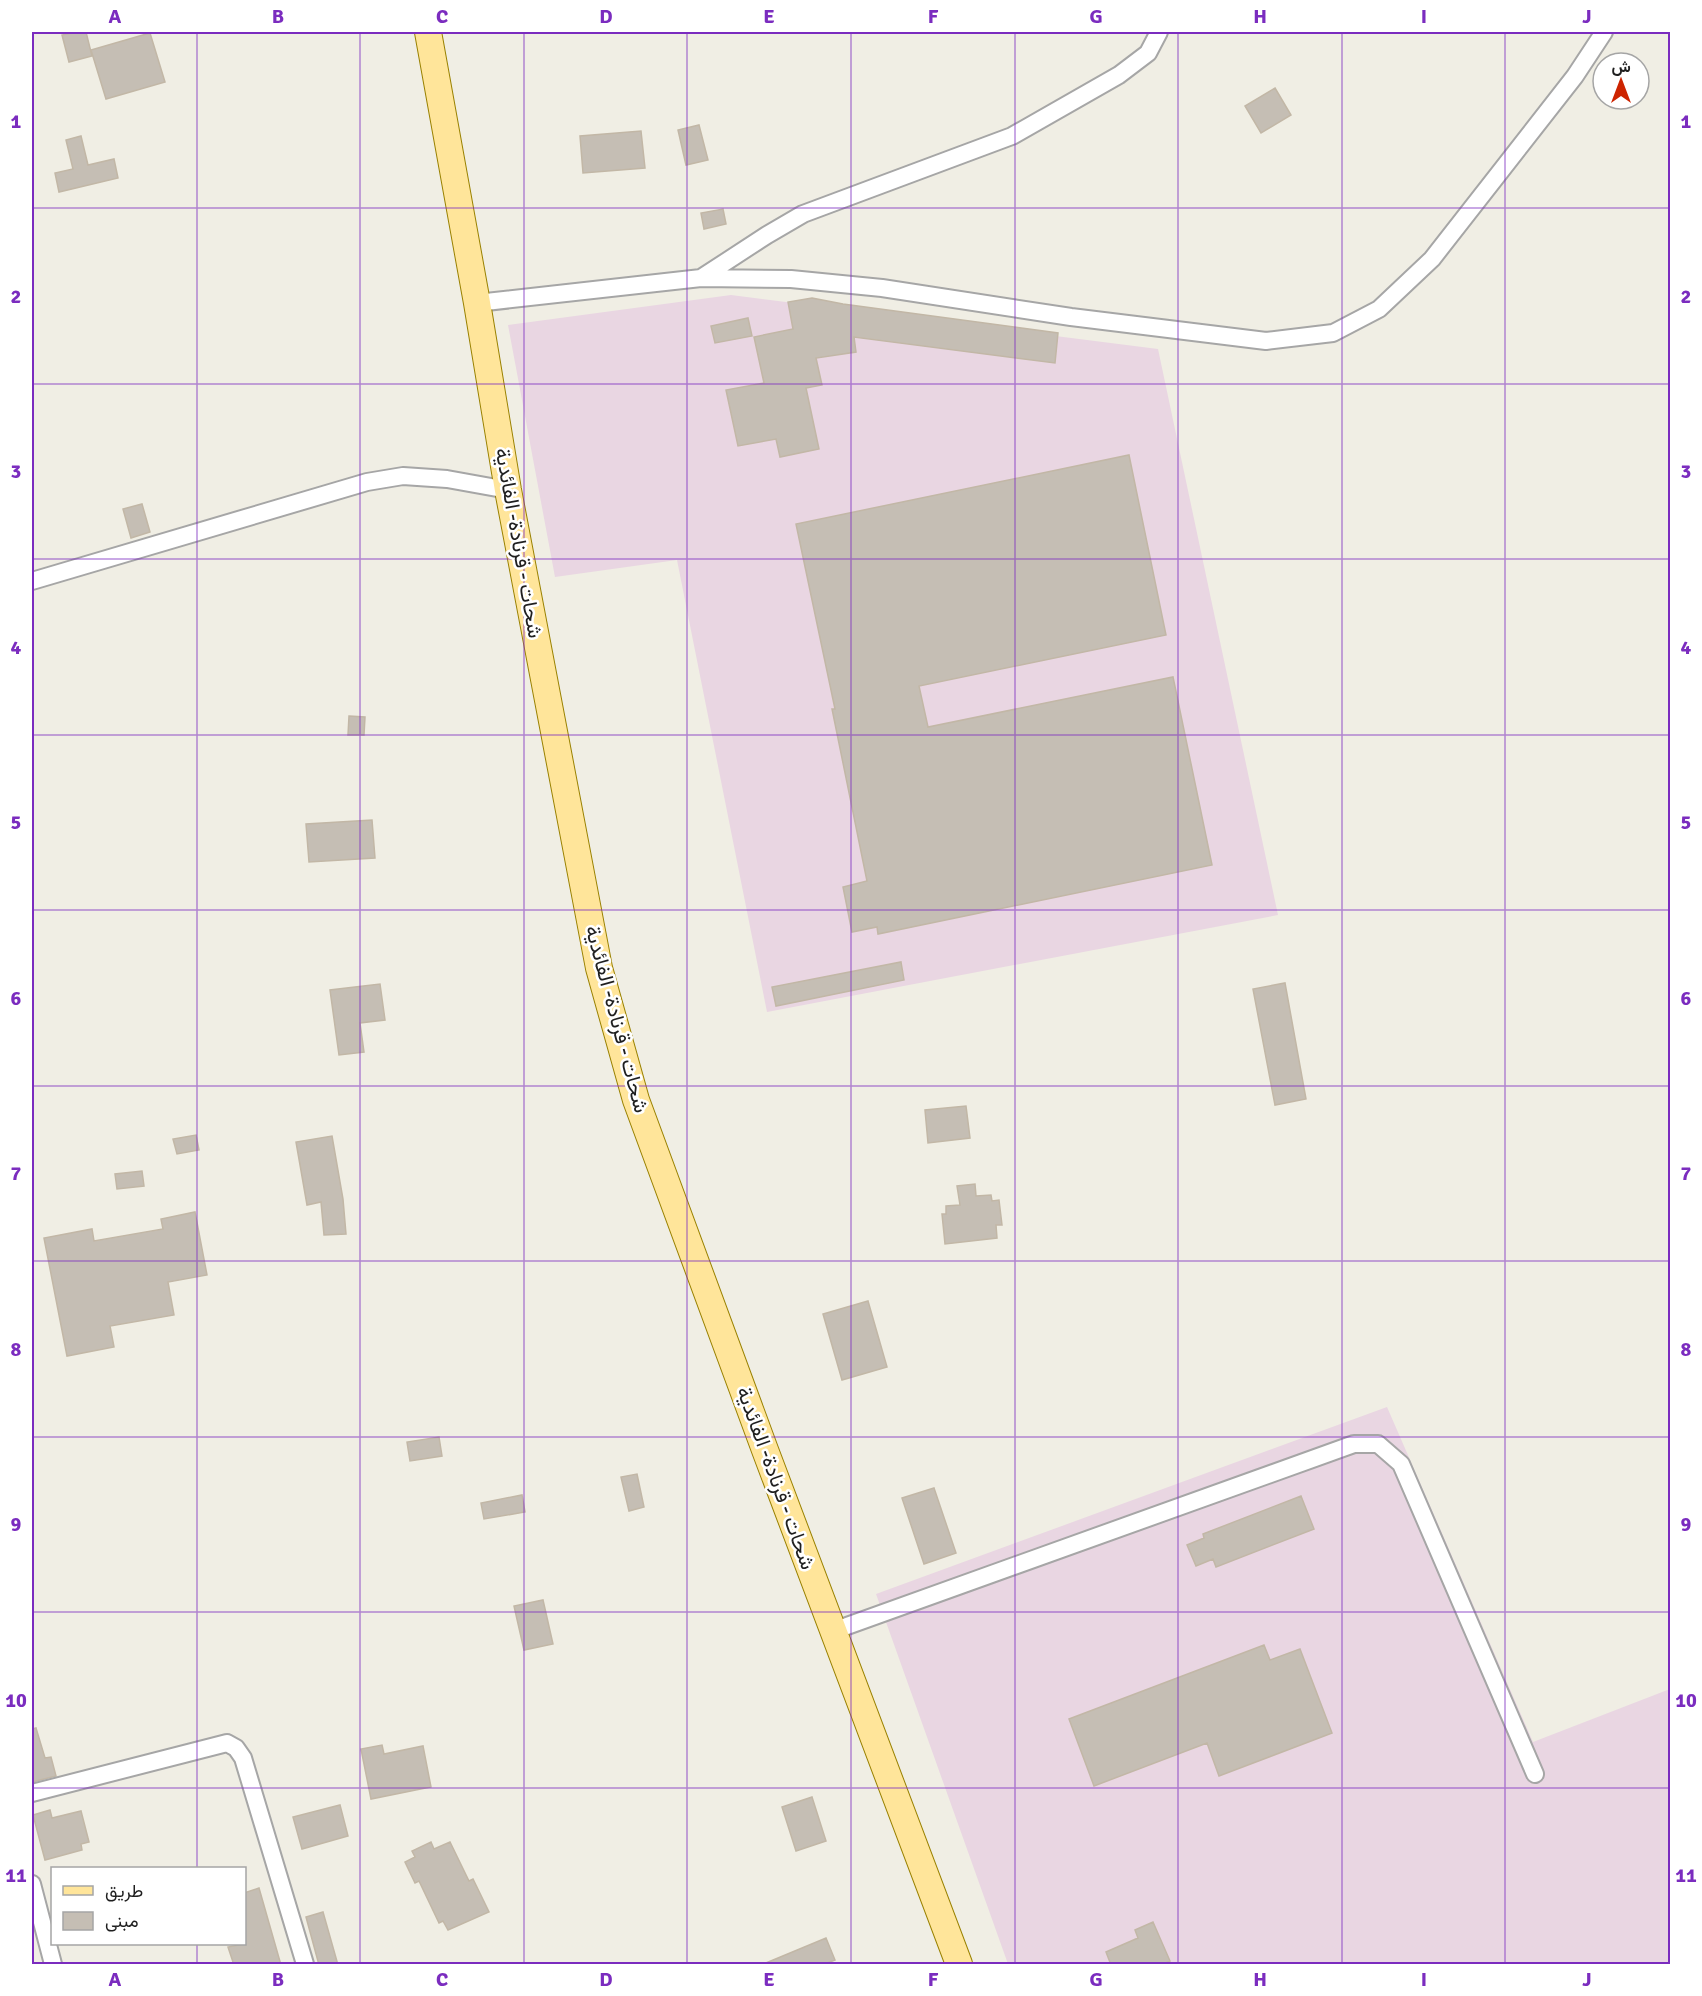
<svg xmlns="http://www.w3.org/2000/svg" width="1702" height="1996" font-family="Signika,Vazirmatn,sans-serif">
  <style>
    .industrial { fill: #e9d6e2 }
    .building { fill: #c5beb4; stroke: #c2b7a6; stroke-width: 1.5 }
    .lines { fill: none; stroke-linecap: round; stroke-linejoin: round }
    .minor-casing { stroke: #a6a6a6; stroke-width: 20 }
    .primary-casing { stroke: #998100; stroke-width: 28 }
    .minor { stroke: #fff; stroke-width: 16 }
    .primary { stroke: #ffe59a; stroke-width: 26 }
    .grid { fill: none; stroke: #7b2cbf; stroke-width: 1.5; stroke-opacity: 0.55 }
    .labels { text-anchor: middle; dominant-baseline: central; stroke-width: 5; stroke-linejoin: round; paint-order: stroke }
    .street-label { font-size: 21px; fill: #1f1f1f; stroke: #fff }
    .neatline { fill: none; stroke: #7b2cbf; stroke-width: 2 }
    .grid-label { font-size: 20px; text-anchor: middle; font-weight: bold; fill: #7b2cbf }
  </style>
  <rect width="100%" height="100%" fill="#f0eee4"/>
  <path class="industrial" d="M731,295L1158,349L1278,915L767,1012L677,560L555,577L508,325Z
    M1387,1407L1533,1742L1670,1689V1964H1008L876,1594Z"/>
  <path class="building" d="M77,32H86L92,56L69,62L62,35Z
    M150,33L165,82L106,99L91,50Z
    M1275,88L1291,115L1261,133L1245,106Z
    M699,125L708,160L686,165L678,130Z
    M641,131L645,168L583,173L580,136Z
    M81,136L88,165L114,159L118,178L59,192L55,173L73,169L66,140Z
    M723,209L726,224L704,229L701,213Z
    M812,298L843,304L1058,333L1055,363L854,337L856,352L816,358L822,385L806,388L819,449L780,457L776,439L738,446L726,390L764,383L754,337L793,329L788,302Z
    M748,318L752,336L715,343L711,326Z
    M1129,455L1166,635L919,686L928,727L1173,677L1212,865L878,934L877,927L852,932L843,887L867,881L832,709H835L796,524Z
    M142,504L150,532L131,538L123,509Z
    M349,716L365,717L364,735H348Z
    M372,820L375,858L309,862L306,824Z
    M901,962L904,980L776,1006L772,987Z
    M1285,983L1306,1099L1275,1105L1253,989Z
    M380,984L385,1020L360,1023L364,1052L339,1055L330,990Z
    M966,1106L970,1138L928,1143L925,1110Z
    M196,1135L199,1150L177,1154L173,1139Z
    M332,1136L343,1199L346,1234L324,1235L321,1202L307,1205L296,1142Z
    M142,1171L144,1186L117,1189L115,1174Z
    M975,1184L976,1196L991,1195L992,1201L999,1200L1002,1225H996L997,1238L945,1244L942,1214H946V1206L960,1205L957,1186Z
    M195,1212L207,1275L168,1282L174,1315L110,1326L114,1347L67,1356L44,1238L92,1229L94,1241L163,1229L161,1219Z
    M868,1301L887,1367L842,1380L823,1314Z
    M439,1437L442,1456L410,1461L407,1442Z
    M637,1474L644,1507L629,1511L621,1477Z
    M934,1488L956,1553L924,1564L902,1498Z
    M522,1495L525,1512L484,1519L481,1503Z
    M1301,1496L1314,1529L1216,1567L1213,1559L1196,1566L1187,1545L1204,1538L1203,1534Z
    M543,1600L553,1644L524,1650L514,1606Z
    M1264,1645L1270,1660L1300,1649L1332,1733L1219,1776L1207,1743L1094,1786L1069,1719Z
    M36,1728L45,1758L51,1757L56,1776L32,1782V1729Z
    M382,1745L384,1754L423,1746L431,1787L371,1799L361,1749Z
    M812,1797L826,1841L796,1851L782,1807Z
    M340,1805L348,1836L302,1849L293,1817Z
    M50,1810L52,1818L81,1811L89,1842L81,1844L82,1850L45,1860L33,1815Z
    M431,1842L434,1849L450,1842L469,1881L473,1879L489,1912L448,1930L443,1921L439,1923L419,1881L415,1883L405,1862L415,1857L412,1851Z
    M259,1888L281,1965H234L228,1947L244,1944V1893Z
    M323,1912L338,1965H319L306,1917Z
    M1153,1922L1170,1961L1161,1965H1111L1106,1952L1138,1938L1135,1930Z
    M826,1938L835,1960L822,1965H761Z"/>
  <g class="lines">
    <g class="minor-casing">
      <path id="minor" d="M701,278L767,235L803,214L1012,136L1119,75L1148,53L1159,32
        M477,303L701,278L791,279L882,288L1071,317L1266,341L1333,333L1379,309L1432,259L1575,76L1604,32
        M32,581L367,482L403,476L447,479L508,490
        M833,1631L1354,1444H1378L1401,1464L1535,1774
        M32,1793L227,1743L236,1748L243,1758L305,1964
        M32,1884L53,1964"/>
    </g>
    <g class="primary-casing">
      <path id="primary" d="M428,32L477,303L508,490L599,968L636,1100L765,1450L959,1964"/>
    </g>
    <use href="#minor" class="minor"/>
    <use href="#primary" class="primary"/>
  </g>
  <path class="grid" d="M197,32V1868M360,32V1964M524,32V1964M687,32V1964M851,32V1964M1015,32V1964M1178,32V1964M1342,32V1964M1505,32V1964M32,208H1670M32,384H1670M32,559H1670M32,735H1670M32,910H1670M32,1086H1670M32,1261H1670M32,1437H1670M32,1612H1670M32,1788H1670M197,1944V1964"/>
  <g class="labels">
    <g class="street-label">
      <text transform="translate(519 543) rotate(80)">شحات - قرنادة- الفائدية</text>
      <text transform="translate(617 1019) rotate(75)">شحات - قرنادة- الفائدية</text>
      <text transform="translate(776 1478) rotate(70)">شحات - قرنادة- الفائدية</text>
    </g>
  </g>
  <rect width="1702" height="1996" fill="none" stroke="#ffffff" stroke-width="66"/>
  <rect x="51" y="1867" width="195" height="78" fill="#ffffff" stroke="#a5a5a5" stroke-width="1.5"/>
  <rect x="63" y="1886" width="30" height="9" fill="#ffe59a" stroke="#a5a5a5" stroke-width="1.5"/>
  <text x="105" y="1897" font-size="18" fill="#1f1f1f">طريق</text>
  <rect x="63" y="1912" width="30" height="18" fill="#c5beb4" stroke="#a5a5a5" stroke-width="1.5"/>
  <text x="105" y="1927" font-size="18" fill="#1f1f1f">مبنى</text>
  <g transform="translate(1621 81)"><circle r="28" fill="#ffffff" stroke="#a5a5a5" stroke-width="1.5"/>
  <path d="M0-4.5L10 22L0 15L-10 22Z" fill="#cd2400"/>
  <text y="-9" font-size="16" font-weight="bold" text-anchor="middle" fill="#1f1f1f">ش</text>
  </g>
  <rect x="33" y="33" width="1636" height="1930" class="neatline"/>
  <g class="grid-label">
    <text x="115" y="23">A</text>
    <text x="278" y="23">B</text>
    <text x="442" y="23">C</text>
    <text x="606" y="23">D</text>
    <text x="769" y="23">E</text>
    <text x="933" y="23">F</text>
    <text x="1096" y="23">G</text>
    <text x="1260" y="23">H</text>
    <text x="1424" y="23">I</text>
    <text x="1587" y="23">J</text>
    <text x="16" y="128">1</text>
    <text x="1686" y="128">1</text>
    <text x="16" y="303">2</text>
    <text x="1686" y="303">2</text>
    <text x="16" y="478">3</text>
    <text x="1686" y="478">3</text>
    <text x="16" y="654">4</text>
    <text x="1686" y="654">4</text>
    <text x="16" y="829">5</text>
    <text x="1686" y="829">5</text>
    <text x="16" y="1005">6</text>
    <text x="1686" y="1005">6</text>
    <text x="16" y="1180">7</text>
    <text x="1686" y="1180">7</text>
    <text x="16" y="1356">8</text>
    <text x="1686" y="1356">8</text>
    <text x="16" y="1531">9</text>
    <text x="1686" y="1531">9</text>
    <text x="16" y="1707">10</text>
    <text x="1686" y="1707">10</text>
    <text x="16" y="1882">11</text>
    <text x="1686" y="1882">11</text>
    <text x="115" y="1986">A</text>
    <text x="278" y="1986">B</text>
    <text x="442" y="1986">C</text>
    <text x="606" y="1986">D</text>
    <text x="769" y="1986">E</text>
    <text x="933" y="1986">F</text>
    <text x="1096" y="1986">G</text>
    <text x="1260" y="1986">H</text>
    <text x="1424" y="1986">I</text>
    <text x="1587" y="1986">J</text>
  </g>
</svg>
